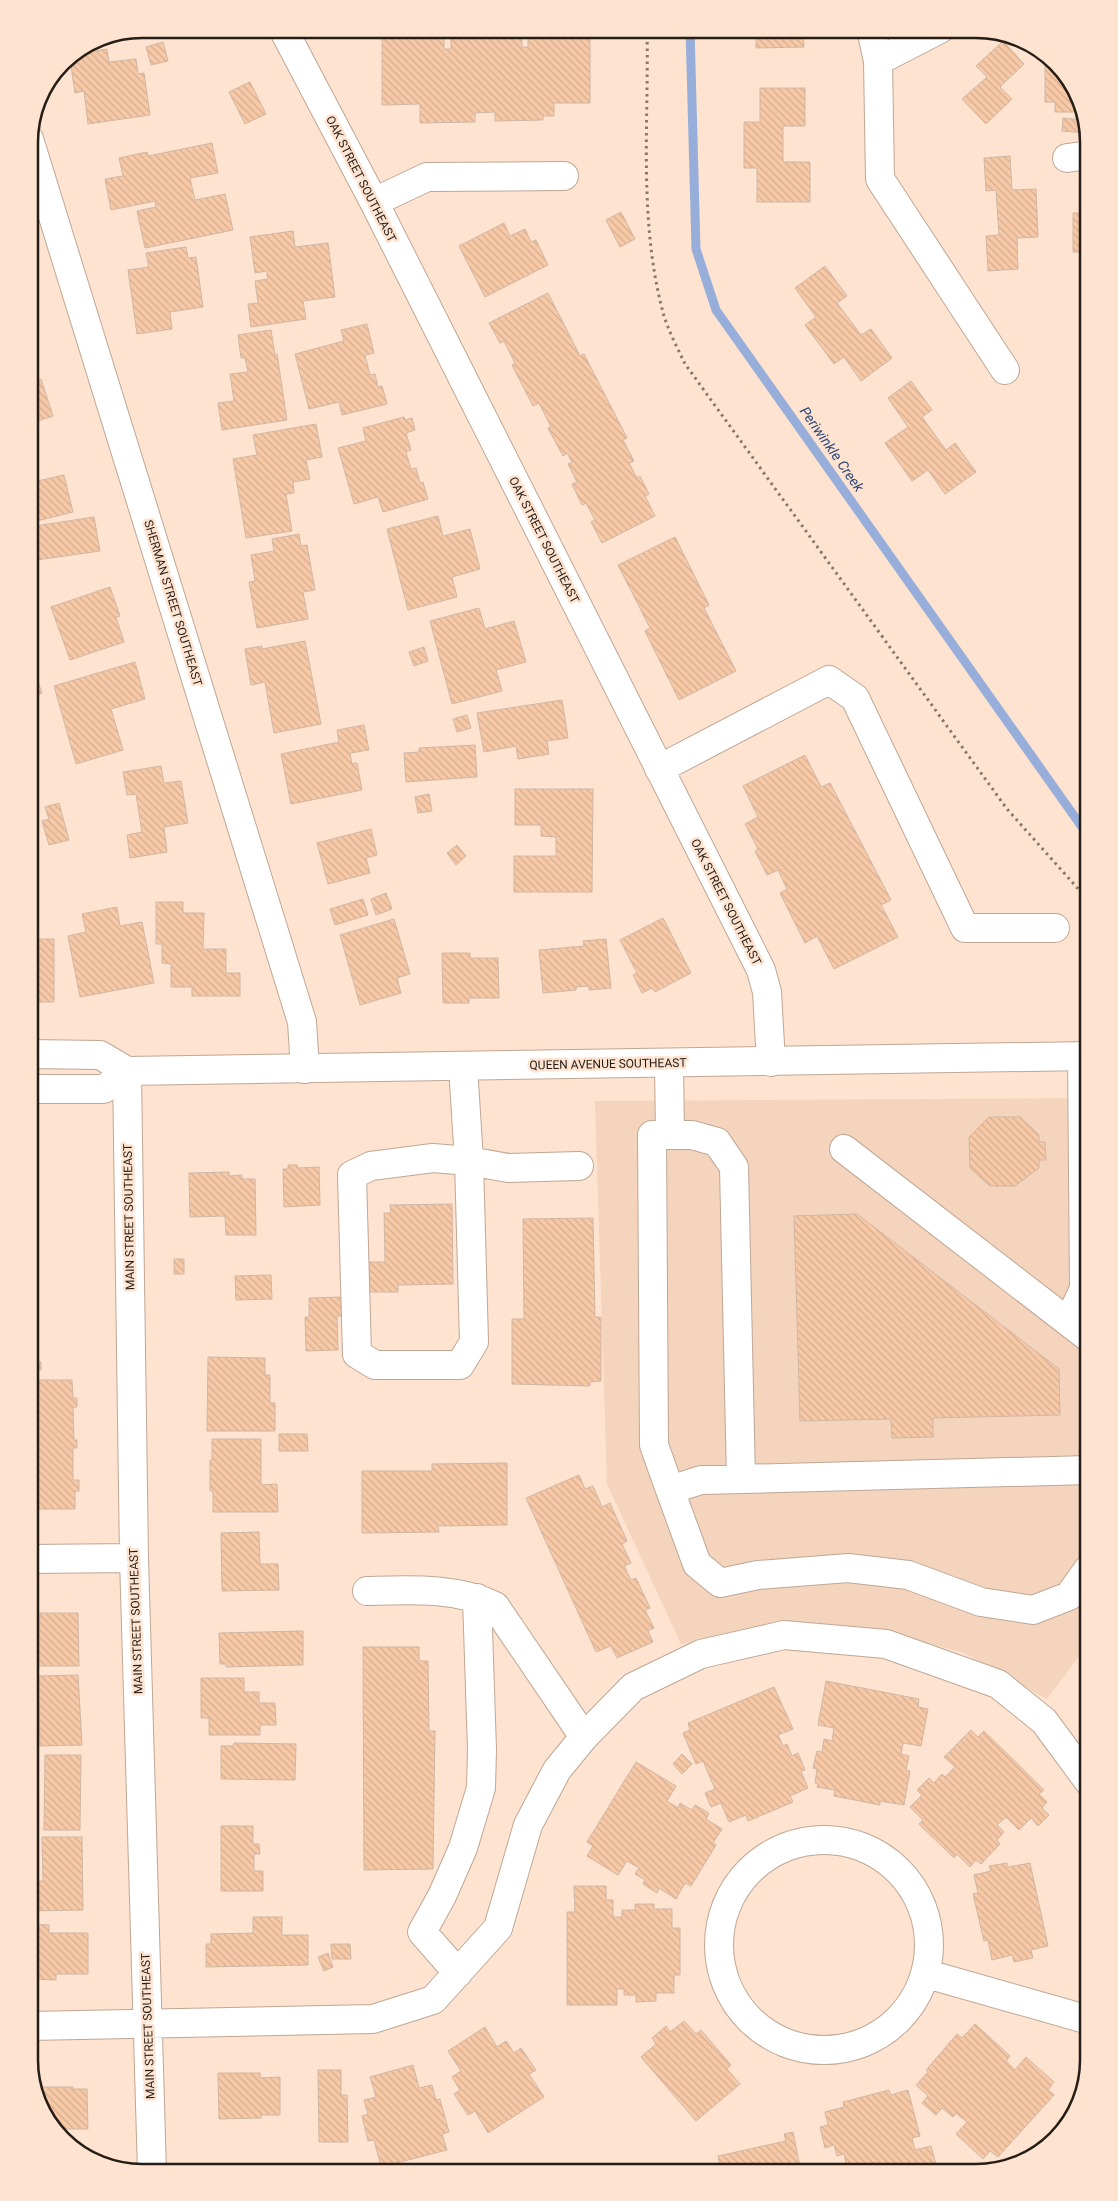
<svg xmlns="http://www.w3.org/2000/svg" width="1118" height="2201" font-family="Roboto,sans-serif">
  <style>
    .built { fill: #f4d4bd }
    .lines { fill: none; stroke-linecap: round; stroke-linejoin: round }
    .stream { stroke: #97aedb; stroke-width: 9 }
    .building { fill: url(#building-back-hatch); stroke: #d0b7a5 }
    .minor-casing { stroke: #bfa795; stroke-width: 30 }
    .major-casing { stroke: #bfa795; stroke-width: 30 }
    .path { stroke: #88776b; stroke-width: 3; stroke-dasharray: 2.5 4; stroke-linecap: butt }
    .minor { stroke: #fff; stroke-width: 28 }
    .major { stroke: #fff; stroke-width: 28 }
    .labels { text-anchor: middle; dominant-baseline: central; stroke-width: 5; stroke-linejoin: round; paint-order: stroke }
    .street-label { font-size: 12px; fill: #261d16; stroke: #fde3d0 }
    .water-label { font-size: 14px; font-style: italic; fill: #2c467e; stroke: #fde3d0 }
    .rim { fill: none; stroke: #261d16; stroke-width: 2.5 }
  </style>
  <defs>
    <pattern id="building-back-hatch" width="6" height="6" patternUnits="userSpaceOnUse" patternTransform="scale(1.25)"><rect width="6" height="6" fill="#f8c9a7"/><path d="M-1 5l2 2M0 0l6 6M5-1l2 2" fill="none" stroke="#d4ac8f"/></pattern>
  </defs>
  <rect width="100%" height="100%" fill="#fde3d0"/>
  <path class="built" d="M1089,1098V1643L1047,1699L964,1653L874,1629L777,1626L681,1644L607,1484L595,1101Z"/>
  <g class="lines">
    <path class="stream" d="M690,29L696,249L716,310L1089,837"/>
  </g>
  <path class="building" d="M419,29H444V49H451V29H522V47H528V29H554V33L590,32V103H554V116H543V120L495,121V112L475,113V122L420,123V104L382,105V36H419Z
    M756,29H803L804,47L756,48Z
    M1003,41L1024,64L1000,87L1012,99L986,124L962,99L987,77L976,66Z
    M163,42L168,61L151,65L146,47Z
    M107,49L109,62L136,59L138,74L144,73L150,115L88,124L84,91L75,93L71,66L76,65L74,54Z
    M1054,64L1081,99L1083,112H1055V102H1045V66H1054Z
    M250,82L266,114L245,124L229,92Z
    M760,88H805V126H783V162H810V202H757V168H744V122H760Z
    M1063,118L1085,120L1087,133L1062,131Z
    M212,143L218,173L190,178L195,200L225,194L233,230L145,248L137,211L156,207L155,201L111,210L105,179L123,176L119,158L147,152L148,156Z
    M1010,156L1012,190L1036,189L1038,237L1017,238L1018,269L988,271L986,236L999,235L996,190L986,191L984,158Z
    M621,212L635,239L620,247L606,220Z
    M1073,213H1089V252H1073Z
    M504,223L510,236L525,229L531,242L536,240L548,265L485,297L459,246Z
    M293,231L295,247L328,243L335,297L303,301L306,319L251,327L248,304L258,303L255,281L268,279L266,271L255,273L250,237Z
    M186,247L188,258L196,257L203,307L170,312L172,329L137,334L128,270L149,267L146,253Z
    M825,266L847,296L837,303L861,335L871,329L892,358L861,381L844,357L834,364L805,325L816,317L795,288Z
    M548,293L580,356L584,354L627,438L623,440L634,461L629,463L637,478L640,476L649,494L645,496L655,516L602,543L591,522L595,520L586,503L582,505L572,484L577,482L568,464L572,462L567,453L563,456L548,428L551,427L539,403L533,406L512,365L515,363L504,341L500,343L489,323Z
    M367,324L374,353L365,355L370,375L375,374L378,387L382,386L387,404L342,415L339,402L309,409L295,354L344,341L341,330Z
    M271,330L275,355L277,354L287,420L222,430L218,403L234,401L230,374L248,372L245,358H241L238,335Z
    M41,379L53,416L29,424V383Z
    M911,381L932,410L922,417L946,450L955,443L976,472L945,494L928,470L912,481L885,443L908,427L888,398Z
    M404,417L405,420L412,418L415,430L406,433L411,450L406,452L411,469L416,468L420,483L423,482L428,499L383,512L378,497L354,504L338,448L366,441L363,428Z
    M316,424L322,457L306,460L310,479L293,482L294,493L286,494L292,531L246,538L233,459L257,455L253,435Z
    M64,475L73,512L33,522L31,514L29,515V483Z
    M438,516L443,536L470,529L480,569L452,577L457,597L408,610L387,529Z
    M94,517L100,551L29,561V527Z
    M299,534L301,546L307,545L315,590L303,592L308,619L257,628L249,582L255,581L251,555L274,551L272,539Z
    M675,537L709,605L704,608L736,671L679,700L645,631L650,628L618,565Z
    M110,587L120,616L116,617L124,642L70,660L51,607Z
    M479,608L485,629L514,621L526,662L496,670L502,691L452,704L430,621Z
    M305,641L321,724L274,733L265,682L251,685L245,649L262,646V649Z
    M424,647L428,661L414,666L409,652Z
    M135,662L145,699L111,709L123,750L76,764L54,686Z
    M36,676L42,693L30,698L29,678Z
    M562,700L568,738L547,741L549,754L518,759L516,746L484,752L477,713Z
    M467,715L471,728L457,732L453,719Z
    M364,725L369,750L350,753L352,764L357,763L362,790L291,804L281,754L339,742L337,730Z
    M475,745L477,777L406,782L404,753L419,752V748Z
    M805,755L821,787L830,783L891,900L881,905L898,937L834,969L817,936L805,943L780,893L787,889L778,870L767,875L755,851L758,849L745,824L758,817L743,786Z
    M161,766L164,783L181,781L188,823L164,827L167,852L130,858L127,835L142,832L136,794L127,795L123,772Z
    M515,789H593L592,892H514V856H556V837L541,836V825H515Z
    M429,794L432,811L418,813L415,797Z
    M59,803L69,840L49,845L42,821L49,819L45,807Z
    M371,829L377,855L366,858L370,873L328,884L317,843Z
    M457,845L466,856L456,865L447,853Z
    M386,893L392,909L376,915L371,899Z
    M363,899L368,915L335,925L330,909Z
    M156,902H183V913H204L203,949H226V973H240V996H192V987H171V964L162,963V944H156Z
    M29,904H34V933H31V939H54V1002H29Z
    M117,907L120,926L142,922L154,983L80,997L68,936L86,932L82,914Z
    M663,918L691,973L655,992L652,988L642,993L633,975L637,973L620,940Z
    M394,919L410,974L397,978L401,993L360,1005L340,935Z
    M606,939L611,988L589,990V986L576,987V990L543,993L539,950L584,946L583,941Z
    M442,953H470V958H498L499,998H469V1003H443Z
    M989,1117H1020L1039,1135V1142H1045L1046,1160H1039V1168L1015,1186H990L970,1168L969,1137Z
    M288,1165H297L298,1168L319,1167L320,1205L284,1207L283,1169H288Z
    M229,1172V1176L242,1175V1179H255L256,1235H226L225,1216L190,1217L189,1173Z
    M452,1204L453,1284L398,1285V1292H363V1262H385L384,1213H391L390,1205Z
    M857,1214L1059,1369L1060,1415L933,1418V1437L892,1438L891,1419L800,1421L794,1216Z
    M593,1218L595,1317H601V1381L590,1382V1386L512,1384V1319H524L523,1219Z
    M174,1259H184V1274H174Z
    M271,1275L272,1299L236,1300L235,1276Z
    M342,1297L343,1316H337L338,1350L306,1351L305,1317H309V1298Z
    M208,1357L265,1358V1375H270V1403H275V1431H207Z
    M29,1360L41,1362V1370H35L36,1380H72L73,1398H77V1407H73L74,1440H77V1448H73V1480H79V1491H75V1509H29Z
    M279,1434H307L308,1451H279Z
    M212,1439H261V1485L277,1484L278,1512H213V1491H210V1460H212Z
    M507,1463V1525L438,1526L439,1532L362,1533V1471H432V1464Z
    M579,1475L585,1489L593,1486L602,1507L610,1503L627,1541L622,1544L631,1563L624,1566L631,1580L636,1578L650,1608L645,1610L654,1628L648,1631L653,1642L617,1658L611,1646L596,1652L526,1498Z
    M259,1532L260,1564H278L279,1590L222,1591L221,1533Z
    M40,1613H78L79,1666H29V1619H40Z
    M303,1631V1665L226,1667V1664H220L219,1633Z
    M363,1647H419V1661H428L429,1731H435L433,1869L364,1870Z
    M78,1675L82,1745L40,1746L38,1676Z
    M201,1678H244V1692H259V1703H275L276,1725H260V1735H209V1718H201Z
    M826,1681L919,1699L918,1707L928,1709L921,1746L903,1743L901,1754L909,1756L906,1770L910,1771L904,1805L880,1801V1805L834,1796L835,1790L817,1787L818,1783H815L817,1769L813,1768L817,1751L822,1752L824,1739L832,1741L834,1728L818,1725Z
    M1089,1682V1700L1080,1690Z
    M774,1687L793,1729L778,1735L783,1746L787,1744L792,1756L798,1753L805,1770L801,1771L808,1788L790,1796L793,1802L748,1821L746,1815L729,1822L721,1803L711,1807L705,1793L715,1789L703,1761L696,1764L683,1733L690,1730L688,1723Z
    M971,1730L978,1737L984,1731L1044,1790L1039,1794L1047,1802L1042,1808L1049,1815L1038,1826L1031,1818L1019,1830L1006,1817L997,1825L1004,1832L997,1840L1000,1844L981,1864L976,1860L970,1867L957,1854L954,1858L919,1824L923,1820L910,1807L922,1795L917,1790L929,1778L934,1783L942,1774L945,1777L955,1767L944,1757Z
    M234,1743L296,1744L295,1780L221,1779V1746H233Z
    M682,1754L692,1764L682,1774L673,1764Z
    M45,1755H81L80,1830H44Z
    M636,1762L676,1786L667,1801L678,1808L680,1803L692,1810L695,1805L709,1813L706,1819L722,1829L713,1843L716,1845L691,1886L685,1883L676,1899L659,1888L657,1893L643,1884L645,1880L635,1874L639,1868L627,1861L618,1875L587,1856L593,1846L587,1842Z
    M221,1826H253V1844H259L260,1854H254V1871H263V1891H221Z
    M42,1837H82L83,1910L29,1911V1882L43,1881Z
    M1007,1863L1008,1867L1030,1863L1048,1946L1031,1950L1033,1958L1014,1962L1012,1955L992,1960L988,1940L984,1941L973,1894L978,1893L974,1875L991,1871L989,1866Z
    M574,1886H606V1900H613V1917H622V1910H635V1904H654V1909H672V1928H680V1975H674V1993H656V2001L636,2002V1995H624V1989H617V2005H567V1912H575Z
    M253,1917H282V1935H308V1965L206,1967V1944H211V1934L253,1933Z
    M29,1924L49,1925V1933H88V1974H56V1980L31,1979V1974H29Z
    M331,1944H350L351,1959H332Z
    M328,1953L333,1967L324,1971L318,1957Z
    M684,2021L696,2034L701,2030L731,2065L727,2069L740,2084L696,2121L641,2057L656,2044L652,2038L666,2026L670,2032Z
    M975,2024L1010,2056L1006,2061L1015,2070L1026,2057L1054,2082L1048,2090L1054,2095L998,2157L990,2151L983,2159L956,2134L967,2122L956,2113L953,2117L942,2108L936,2115L922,2103L928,2096L916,2085L928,2072L926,2070L957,2034L962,2038Z
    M485,2027L497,2047L506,2041L514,2053L521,2048L536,2070L529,2074L544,2097L488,2133L475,2111L468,2115L454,2094L460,2090L452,2077L461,2071L448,2051Z
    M413,2065L419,2088L432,2085L436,2100L440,2099L449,2132L442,2134L447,2150L381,2167L374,2140L368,2141L362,2116L368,2114L364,2100L376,2097L370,2077Z
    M318,2070H341V2095H347L348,2142H319Z
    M218,2073H260V2078L280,2077V2115H261V2118L219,2119Z
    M34,2087H73V2089H87L88,2129H60V2132L37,2102Z
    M889,2090L891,2095L908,2090L920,2136L912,2138L915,2150L931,2146L938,2172H832L847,2168L844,2154L837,2156L834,2145L825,2148L820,2127L828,2125L825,2112L844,2107L843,2102Z
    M793,2132L800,2167L786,2170L787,2172H721L718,2156L786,2141L784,2134Z
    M225,2164H273L274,2172H225Z
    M687,2167L690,2172H677Z"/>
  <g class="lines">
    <g class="minor-casing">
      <path id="minor" d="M283,29L374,202L761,970L767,992L771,1062
        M871,29L878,61L880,179L1005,370
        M878,61L940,29
        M29,139L302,1022L305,1069
        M1067,158L1089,155
        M374,202L427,177L564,176
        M659,769L829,680L855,698L965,928H1055
        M669,1063L670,1135
        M463,1066L469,1161L433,1158L371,1166L352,1175L357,1354L375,1365H460L474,1342L469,1161L508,1168L579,1166
        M127,1071L134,1558L152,2172
        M844,1149L1089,1338
        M1068,1322L1084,1289L1082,1056
        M670,1490L654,1445L652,1135H692L717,1142L734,1167L741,1479
        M29,1559L134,1558
        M1089,1568L1069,1596L1033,1610L981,1602L908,1575L848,1568L758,1575L720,1583L697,1564L670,1490L701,1480L1089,1470
        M367,1591C409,1590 456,1587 495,1606L584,1737
        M719 1945a105 105 0 1 1 210 0a105 105 0 1 1-210 0Z
        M458,1973L422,1932L442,1896L463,1848L481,1788L482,1750L477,1598
        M927,1974L1089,2020
        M29,2026L373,2019L433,2000L498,1928L528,1825L557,1770L584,1737L633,1687L701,1654L784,1635L886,1644L998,1684L1044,1721L1089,1782"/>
    </g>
    <g class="major-casing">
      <path id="major" d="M29,1054L100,1055L127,1071L1089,1056
        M29,1089H104L127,1071"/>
    </g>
    <path class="path" d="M647,29C649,125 638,222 664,316C669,332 678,349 685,364L1007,809L1089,901"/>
    <use href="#minor" class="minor"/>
    <use href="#major" class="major"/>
  </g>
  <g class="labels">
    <g class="street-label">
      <text transform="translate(361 179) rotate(63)">OAK STREET SOUTHEAST</text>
      <text transform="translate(544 540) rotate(63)">OAK STREET SOUTHEAST</text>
      <text transform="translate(173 603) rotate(73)">SHERMAN STREET SOUTHEAST</text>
      <text transform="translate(726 902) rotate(63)">OAK STREET SOUTHEAST</text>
      <text transform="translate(608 1064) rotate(-1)">QUEEN AVENUE SOUTHEAST</text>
      <text transform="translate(129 1217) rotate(-91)">MAIN STREET SOUTHEAST</text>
      <text transform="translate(136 1621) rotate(-92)">MAIN STREET SOUTHEAST</text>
      <text transform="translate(148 2026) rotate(-92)">MAIN STREET SOUTHEAST</text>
    </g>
    <g class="water-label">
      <text transform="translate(832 449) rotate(55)">Periwinkle Creek</text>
    </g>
  </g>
  <path d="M0 0H1118V2201H0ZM142 38H976A104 104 0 0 1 1080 142V2060A104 104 0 0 1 976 2164H142A104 104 0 0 1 38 2060V142A104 104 0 0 1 142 38Z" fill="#fde3d0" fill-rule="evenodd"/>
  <path class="rim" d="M142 38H976A104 104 0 0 1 1080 142V2060A104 104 0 0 1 976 2164H142A104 104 0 0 1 38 2060V142A104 104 0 0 1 142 38Z"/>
</svg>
